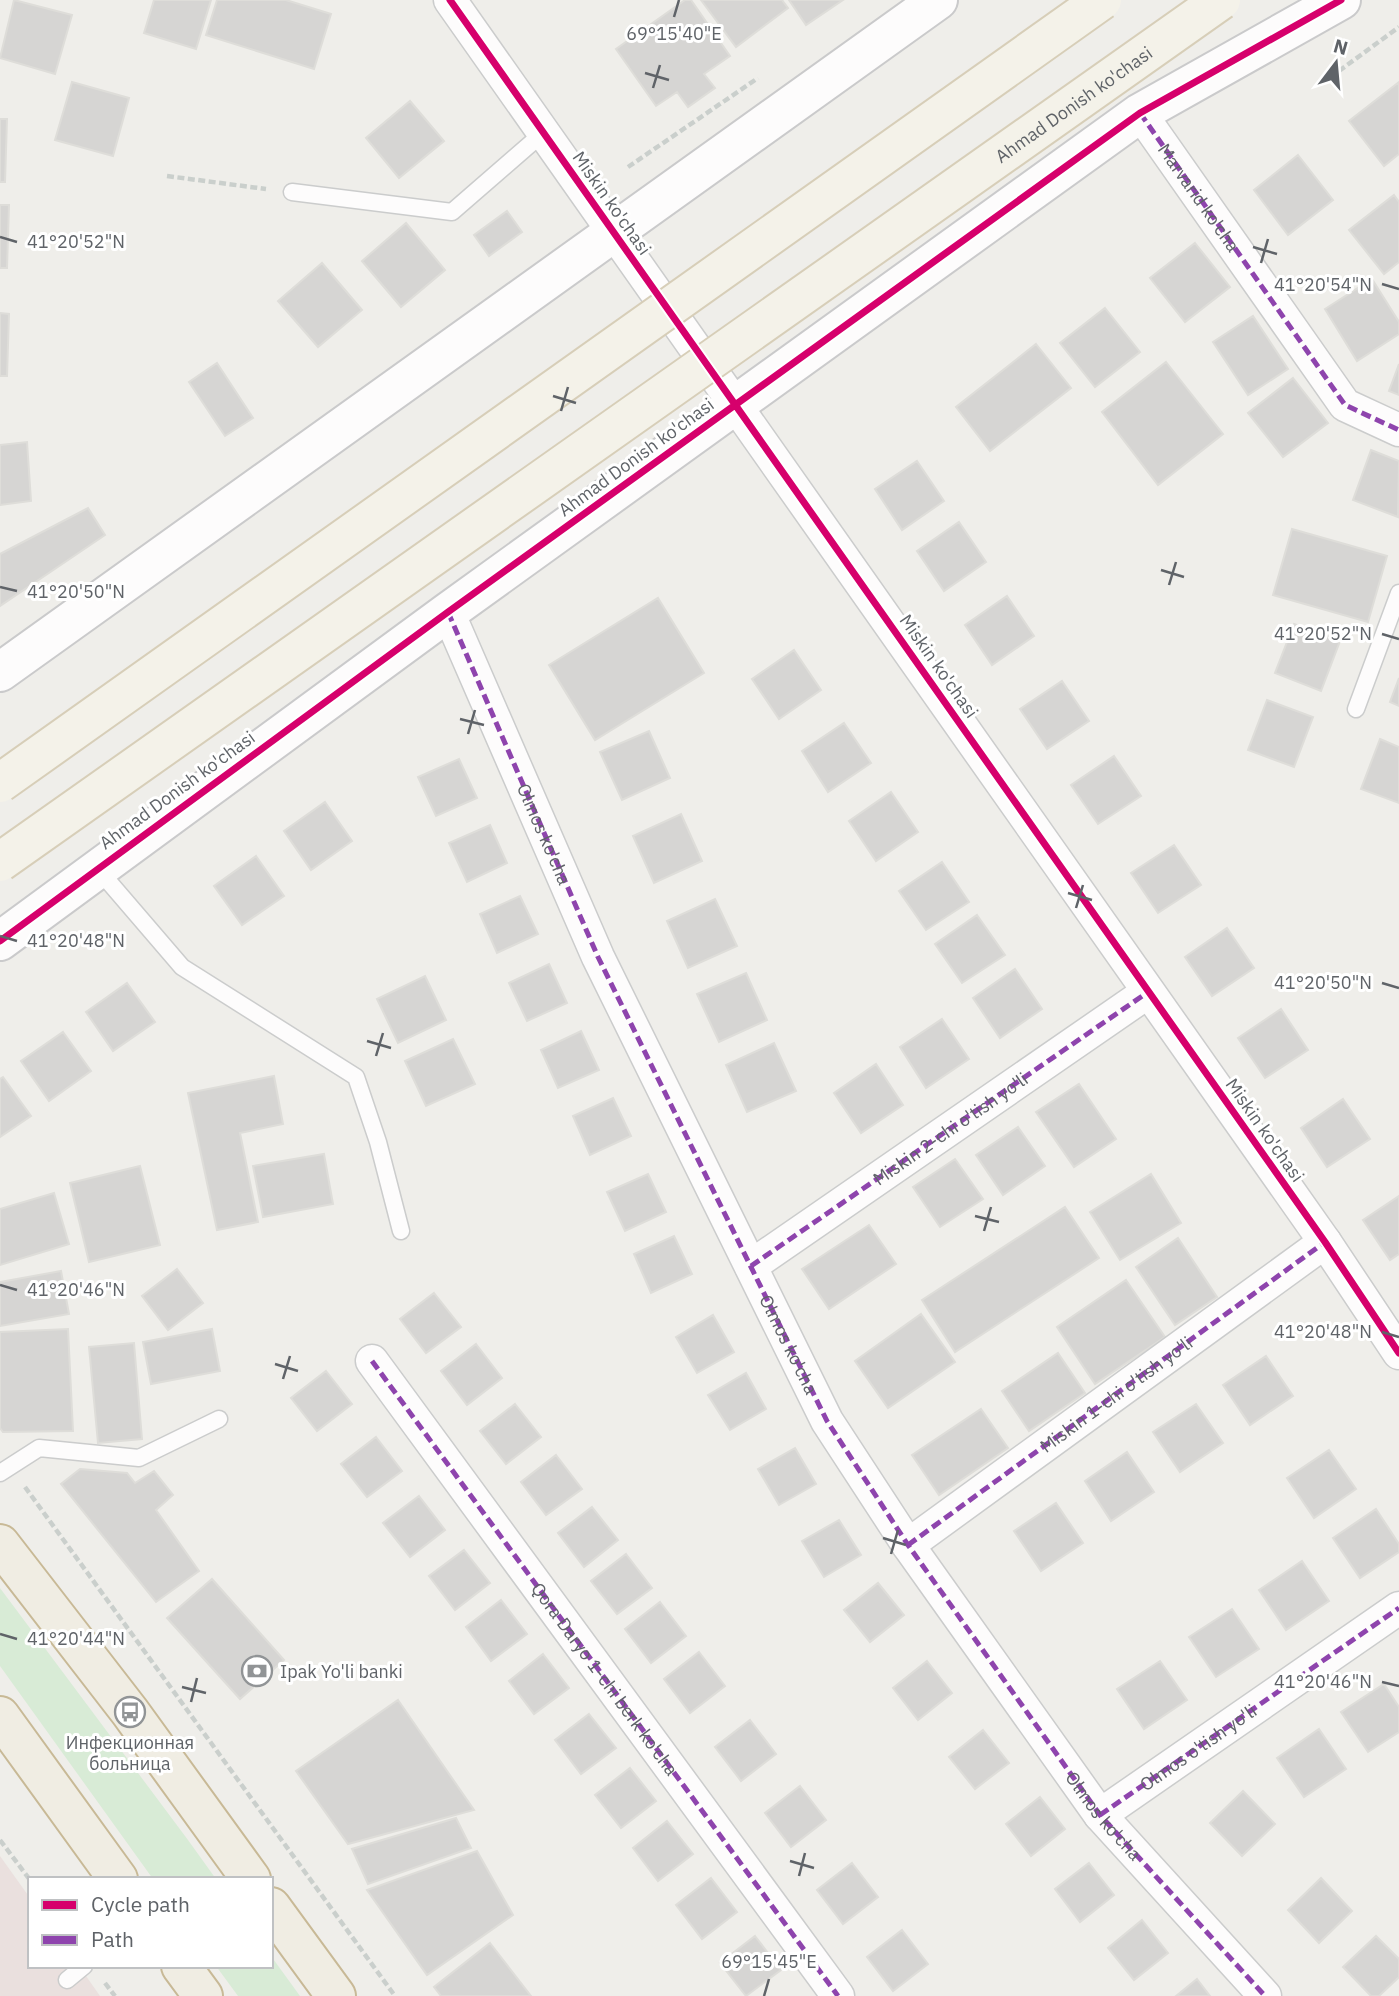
<svg xmlns="http://www.w3.org/2000/svg" width="1399" height="1996" font-family="'IBM Plex Sans',sans-serif">
  <style>
    .medical { fill: #eae0de }
    .green { fill: #d8ebd6 }
    .building { fill: #d6d5d3; stroke: #deddd9; stroke-width: 2 }
    .lines { fill: none; stroke-linecap: round; stroke-linejoin: round }
    .lane-casing { stroke: #cbcccc; stroke-width: 19 }
    .street-casing { stroke: #cbcccc; stroke-width: 35 }
    .secondary-casing { stroke: #cacacb; stroke-width: 42 }
    .highway-casing { stroke: #c8b996; stroke-width: 42 }
    .path { stroke: #cacfcc; stroke-width: 4.5; stroke-dasharray: 7 3.5; stroke-linecap: butt }
    .lane { stroke: #fdfcfc; stroke-width: 16 }
    .street { stroke: #fdfcfc; stroke-width: 32 }
    .secondary { stroke: #fdfcfc; stroke-width: 38 }
    .highway { stroke: #f0ede3; stroke-width: 38 }
    .primary-bridge-casing { stroke: #d7ceb8; stroke-width: 42; stroke-linecap: butt }
    .primary-bridge { stroke: #f4f2e9; stroke-width: 38 }
    .quiet { stroke: #8e44ad; stroke-width: 5; stroke-dasharray: 10 5; stroke-linecap: butt }
    .cycleway-casing { stroke: #fff; stroke-width: 11 }
    .cycleway { stroke: #d6006c; stroke-width: 7 }
    .ticks { fill: none; stroke: #5f6368; stroke-width: 2.5 }
    .labels { text-anchor: middle; dominant-baseline: central; stroke-width: 6; stroke-linejoin: round; paint-order: stroke }
    .street-label { font-size: 18px; fill: #5f6368; stroke: #fff }
    .poi-label { font-size: 18px; fill: #5f6368; stroke: #fff; text-anchor: start }
    .ticks-label { font-size: 18px; text-anchor: middle; fill: #5f6368; stroke: #fff; stroke-width: 6; stroke-linejoin: round; paint-order: stroke }
  </style>
  <rect width="100%" height="100%" fill="#efeeea"/>
  <path class="medical" d="M0,1856L30,1898V1966H79L100,1996H0Z"/>
  <path class="green" d="M0,1588L188,1840L216,1879H153L0,1666Z
    M271,1956L300,1996H238L216,1966H271Z"/>
  <path class="building" d="M14,0L72,15L55,74L0,58Z
    M154,0H211L196,49L144,33Z
    M217,0H286L331,14L314,69L206,35Z
    M685,0H691L730,56L704,74L715,88L688,107L677,92L656,106L616,49Z
    M701,0H782L788,8L736,47Z
    M789,0H843L806,25Z
    M72,82L129,98L113,156L55,140Z
    M1399,82V154L1384,166L1349,121Z
    M410,101L444,141L399,178L366,138Z
    M0,119H7L5,182H0Z
    M1298,155L1333,200L1288,235L1254,190Z
    M1394,195L1399,202V262L1384,274L1349,230Z
    M0,205H9L7,268H0Z
    M507,211L522,232L489,256L474,235Z
    M406,223L445,270L401,307L362,261Z
    M1195,243L1230,287L1185,322L1150,278Z
    M322,263L362,310L318,347L278,301Z
    M1372,279L1399,322V334L1357,361L1325,309Z
    M1105,308L1140,352L1095,387L1060,343Z
    M0,313L9,314L7,376H0Z
    M1253,316L1288,369L1248,395L1213,342Z
    M1036,344L1071,388L990,451L956,407Z
    M1166,362L1223,434L1158,485L1102,412Z
    M217,363L253,418L225,436L189,382Z
    M1399,364V395L1389,391Z
    M1293,378L1328,423L1283,457L1248,413Z
    M27,442L31,501L0,505V445Z
    M1371,450L1399,461L1398,517L1353,500Z
    M917,461L944,501L902,530L875,489Z
    M88,508L105,535L0,606V554Z
    M959,522L986,562L944,591L917,551Z
    M1292,529L1387,556L1368,622L1273,595Z
    M1007,596L1034,636L992,665L965,625Z
    M658,598L704,673L595,740L549,665Z
    M1294,624L1340,641L1321,691L1275,673Z
    M794,650L821,690L779,719L752,679Z
    M1399,678V706L1390,702Z
    M1062,681L1089,721L1047,749L1020,709Z
    M1267,700L1313,717L1294,767L1248,750Z
    M844,723L871,763L828,792L802,751Z
    M649,731L670,778L622,800L600,752Z
    M1380,739L1399,747V803L1361,789Z
    M1114,756L1141,796L1098,824L1071,785Z
    M459,759L477,798L436,816L418,777Z
    M891,792L918,832L876,861L849,821Z
    M325,802L352,841L311,870L284,831Z
    M681,814L702,861L654,883L633,836Z
    M490,825L507,863L467,882L449,843Z
    M1174,845L1201,885L1158,913L1131,873Z
    M256,856L284,896L242,925L214,886Z
    M942,862L969,902L926,930L899,891Z
    M520,896L538,934L497,953L480,914Z
    M715,899L737,946L688,968L667,921Z
    M977,915L1005,955L962,983L935,944Z
    M1227,928L1254,968L1212,996L1185,957Z
    M549,964L567,1003L527,1021L509,983Z
    M1015,969L1042,1009L1000,1038L973,998Z
    M746,973L767,1020L719,1042L697,994Z
    M425,976L446,1020L398,1043L377,999Z
    M127,983L155,1022L113,1051L86,1012Z
    M1281,1009L1308,1050L1265,1078L1238,1038Z
    M942,1019L969,1059L926,1088L900,1047Z
    M581,1031L599,1070L558,1088L541,1050Z
    M63,1032L91,1071L49,1101L21,1061Z
    M453,1039L475,1084L426,1106L405,1061Z
    M774,1043L796,1091L747,1112L726,1065Z
    M876,1064L903,1105L861,1133L834,1093Z
    M274,1076L283,1124L240,1133L258,1222L217,1230L188,1093Z
    M3,1077L31,1116L0,1137V1079Z
    M1079,1084L1116,1139L1074,1167L1036,1112Z
    M613,1098L631,1136L590,1155L573,1116Z
    M1343,1099L1370,1139L1327,1167L1301,1128Z
    M1018,1127L1045,1166L1003,1195L976,1155Z
    M324,1154L333,1204L263,1217L253,1166Z
    M955,1159L983,1199L940,1227L913,1187Z
    M140,1166L160,1245L89,1262L70,1183Z
    M648,1174L666,1212L625,1231L607,1192Z
    M1151,1174L1181,1223L1120,1260L1090,1212Z
    M54,1193L69,1244L0,1265V1209Z
    M1399,1196V1254L1390,1260L1363,1220Z
    M1065,1207L1099,1258L955,1352L922,1300Z
    M869,1225L896,1264L829,1309L802,1269Z
    M674,1236L692,1274L651,1293L634,1254Z
    M1178,1238L1217,1297L1175,1325L1136,1267Z
    M177,1269L203,1303L168,1330L142,1296Z
    M61,1271L69,1314L0,1326V1282Z
    M1126,1280L1165,1337L1095,1384L1057,1327Z
    M434,1293L461,1327L426,1353L400,1319Z
    M921,1314L955,1362L888,1408L855,1361Z
    M713,1315L734,1352L697,1373L676,1337Z
    M68,1329L73,1431L3,1432L0,1428V1332Z
    M212,1329L220,1371L151,1384L143,1342Z
    M134,1343L142,1439L98,1443L89,1347Z
    M476,1344L502,1378L467,1405L441,1371Z
    M1058,1353L1085,1393L1029,1431L1002,1391Z
    M1266,1356L1293,1396L1250,1425L1223,1385Z
    M326,1371L352,1404L317,1431L291,1398Z
    M746,1373L766,1409L730,1430L708,1395Z
    M515,1404L541,1437L506,1464L480,1431Z
    M1196,1404L1223,1443L1180,1472L1153,1432Z
    M981,1409L1008,1448L939,1495L912,1455Z
    M376,1437L402,1471L367,1497L341,1464Z
    M795,1448L816,1484L779,1505L758,1469Z
    M1329,1450L1356,1489L1314,1518L1287,1478Z
    M1127,1452L1154,1492L1111,1521L1085,1481Z
    M556,1455L582,1489L546,1515L521,1482Z
    M80,1469L127,1473L135,1483L154,1471L173,1495L156,1510L199,1571L156,1602L61,1484Z
    M419,1496L445,1530L410,1557L383,1523Z
    M1056,1503L1083,1543L1041,1571L1014,1531Z
    M592,1507L618,1540L584,1567L558,1533Z
    M1376,1509L1399,1544V1552L1360,1578L1333,1538Z
    M839,1520L861,1555L824,1577L802,1541Z
    M464,1550L490,1583L455,1610L429,1576Z
    M626,1554L652,1588L617,1614L591,1581Z
    M1302,1561L1329,1601L1286,1630L1259,1590Z
    M212,1579L284,1660L240,1699L167,1618Z
    M878,1583L904,1615L870,1642L844,1610Z
    M501,1600L527,1634L491,1661L466,1627Z
    M660,1602L686,1636L651,1663L625,1629Z
    M1232,1609L1259,1649L1216,1677L1189,1637Z
    M699,1652L725,1686L690,1713L664,1679Z
    M543,1654L569,1688L534,1714L509,1681Z
    M927,1661L952,1693L918,1720L893,1688Z
    M1160,1661L1187,1700L1144,1729L1117,1689Z
    M1384,1684L1399,1707V1732L1368,1752L1341,1712Z
    M398,1700L474,1810L348,1844L296,1771Z
    M589,1714L616,1748L581,1774L555,1740Z
    M750,1720L776,1754L741,1781L715,1747Z
    M1319,1729L1346,1769L1304,1797L1277,1758Z
    M983,1730L1009,1763L975,1789L949,1757Z
    M630,1768L656,1801L621,1828L595,1795Z
    M800,1786L826,1820L791,1847L765,1813Z
    M1243,1791L1275,1824L1242,1856L1210,1823Z
    M1040,1797L1065,1829L1031,1856L1006,1824Z
    M456,1818L471,1848L368,1884L352,1849Z
    M667,1821L693,1854L658,1881L633,1848Z
    M477,1851L513,1915L427,1975L367,1890Z
    M852,1863L878,1897L843,1924L817,1890Z
    M1089,1863L1114,1895L1080,1922L1055,1889Z
    M711,1878L737,1912L702,1939L676,1905Z
    M1321,1878L1352,1911L1319,1943L1288,1910Z
    M1142,1920L1168,1953L1134,1980L1108,1948Z
    M902,1930L928,1964L893,1991L867,1957Z
    M755,1936L781,1970L746,1996L720,1963Z
    M1376,1936L1399,1959V1977L1379,1996H1371L1343,1967Z
    M490,1943L531,1996H441L434,1987Z
    M1197,1979L1210,1996H1176Z"/>
  <g class="lines">
    <g class="lane-casing">
      <path id="lane" d="M292,192L452,212L543,133
        M1356,709L1399,593
        M97,868L182,967L356,1077L378,1142L401,1231
        M0,1473L39,1448L139,1458L219,1419
        M67,1980L84,1966"/>
    </g>
    <g class="street-casing">
      <g id="street">
        <path d="M450,0L1325,1242L1399,1353"/>
        <path d="M1140,113L1345,405L1399,430"/>
        <path d="M448,612L598,957L827,1421L908,1545L1100,1815L1265,1996"/>
        <path id="s1" d="M751,1266L1148,992"/>
        <path d="M372,1361L838,1996"/>
        <path id="s2" d="M908,1545L1325,1242"/>
        <path id="s3" d="M1100,1815L1399,1608"/>
      </g>
    </g>
    <g class="secondary-casing">
      <path id="secondary" d="M0,672L938,0
        M0,941L448,612L1140,113L1341,0"/>
    </g>
    <g class="highway-casing">
      <path id="highway" d="M0,1544L130,1712L251,1879
        M0,1716L118,1879
        M271,1907L336,1996
        M181,1966L203,1996"/>
    </g>
    <path class="path" d="M1339,71L1399,27
      M628,167L758,78
      M167,176L266,189
      M25,1487L395,1996
      M0,1840L30,1880
      M105,1983L115,1996"/>
    <use href="#lane" class="lane"/>
    <use href="#street" class="street"/>
    <use href="#secondary" class="secondary"/>
    <use href="#highway" class="highway"/>
    <g class="primary-bridge-casing">
      <g id="primary-bridge">
        <path d="M0,783L1102,0"/>
        <path id="s4" d="M0,862L1221,0"/>
      </g>
    </g>
    <use href="#primary-bridge" class="primary-bridge"/>
    <g class="quiet">
      <path id="s5" d="M1140,113L1345,405L1399,430"/>
      <path id="s6" d="M448,612L598,957L827,1421L908,1545L1100,1815L1265,1996"/>
      <path d="M751,1266L1148,992"/>
      <path id="s7" d="M372,1361L838,1996"/>
      <path d="M908,1545L1325,1242"/>
      <path d="M1100,1815L1399,1608"/>
    </g>
    <g class="cycleway-casing">
      <path id="cycleway" d="M450,0L1325,1242L1399,1353
        M0,941L448,612L1140,113L1341,0"/>
    </g>
    <use href="#cycleway" class="cycleway"/>
  </g>
  <path class="ticks" d="M674,17L679,0M645,73L669,80M653,88L660,65M0,237L17,242M1253,247L1277,254M1261,263L1268,239M1382,284L1399,289M553,396L576,403M561,411L568,387M1161,570L1184,577M1169,585L1176,562M0,587L17,591M1382,634L1399,639M460,719L484,725M468,734L475,710M1068,893L1092,900M1076,908L1083,885M0,936L17,941M1382,983L1399,988M367,1041L391,1048M376,1056L383,1033M975,1216L999,1222M984,1231L991,1207M0,1285L17,1290M1382,1332L1399,1337M275,1364L298,1371M283,1379L290,1356M883,1538L906,1545M891,1554L898,1530M0,1634L17,1639M1382,1682L1399,1686M182,1687L206,1693M191,1702L197,1678M790,1861L814,1868M799,1876L805,1853M764,1996L769,1979"/>
  <defs>
    <g id="bank-ring" transform="scale(1.575)"><circle r="9.5" fill="#fff" stroke="#919496" stroke-width="1.5"/><path d="M-6-4H6V4H-6ZM0-2.3a2.3 2.3 0 1 0 0 4.6a2.3 2.3 0 1 0 0-4.6Z" fill="#919496"/></g>
    <g id="bus-ring" transform="scale(1.575)"><circle r="9.5" fill="#fff" stroke="#919496" stroke-width="1.5"/><path d="M-5-6H5V4H4V6H2V4H-2V6H-4V4H-5ZM-3.5-4V0h7V-4ZM-3.5 1.2v1.5H-2V1.2ZM2 1.2v1.5H3.5V1.2Z" fill="#919496"/></g>
  </defs>
  <g fill-rule="evenodd">
    <use href="#bank-ring" x="257" y="1671"/>
    <use href="#bus-ring" x="130" y="1712"/>
  </g>
  <g class="labels">
    <g class="street-label">
      <text stroke="none"><textPath href="#s4" startOffset="1314">Ahmad Donish ko'chasi</textPath></text>
      <text stroke="none"><textPath href="#s5" startOffset="103">Marvarid ko'cha</textPath></text>
      <text transform="translate(612 203) rotate(55)">Miskin ko'chasi</text>
      <text transform="translate(636 457) rotate(-36)">Ahmad Donish ko'chasi</text>
      <text transform="translate(939 666) rotate(55)">Miskin ko'chasi</text>
      <text transform="translate(177 790) rotate(-36)">Ahmad Donish ko'chasi</text>
      <text stroke="none"><textPath href="#s6" startOffset="242">Olmos ko'cha</textPath></text>
      <text stroke="none"><textPath href="#s1" startOffset="242">Miskin 2-chi o'tish yo'li</textPath></text>
      <text transform="translate(1265 1130) rotate(55)">Miskin ko'chasi</text>
      <text stroke="none"><textPath href="#s6" startOffset="808">Olmos ko'cha</textPath></text>
      <text stroke="none"><textPath href="#s2" startOffset="257">Miskin 1-chi o'tish yo'li</textPath></text>
      <text stroke="none"><textPath href="#s7" startOffset="394">Qora Daryo 1-chi berk ko'cha</textPath></text>
      <text stroke="none"><textPath href="#s3" startOffset="119">Olmos o'tish yo'li</textPath></text>
      <text stroke="none"><textPath href="#s6" startOffset="1376">Olmos ko'cha</textPath></text>
    </g>
    <g class="poi-label">
      <text x="280" y="1671">Ipak Yo'li banki</text>
      <text x="130" y="1742" text-anchor="middle">Инфекционная<tspan x="130" dy="21">больница</tspan></text>
    </g>
  </g>
  <g class="ticks-label">
    <text x="674" y="40">69°15'40"E</text>
    <text x="76" y="248">41°20'52"N</text>
    <text x="1323" y="291">41°20'54"N</text>
    <text x="76" y="598">41°20'50"N</text>
    <text x="1323" y="640">41°20'52"N</text>
    <text x="76" y="947">41°20'48"N</text>
    <text x="1323" y="989">41°20'50"N</text>
    <text x="76" y="1296">41°20'46"N</text>
    <text x="1323" y="1338">41°20'48"N</text>
    <text x="76" y="1645">41°20'44"N</text>
    <text x="1323" y="1688">41°20'46"N</text>
    <text x="769" y="1968">69°15'45"E</text>
  </g>
  <rect x="28" y="1877" width="245" height="91" fill="#ffffff" stroke="#bfc1c3" stroke-width="2"/>
  <rect x="42" y="1900" width="35" height="10" fill="#d6006c" stroke="#bfc1c3" stroke-width="2"/>
  <text x="91" y="1912" font-size="21" fill="#5f6368">Cycle path</text>
  <rect x="42" y="1935" width="35" height="10" fill="#8e44ad" stroke="#bfc1c3" stroke-width="2"/>
  <text x="91" y="1947" font-size="21" fill="#5f6368">Path</text>
  <g transform="translate(1336 63) rotate(16)" stroke="#ffffff" stroke-width="5" paint-order="stroke">
  <path d="M0-5L12 26L0 18L-12 26Z" fill="#5f6368"/>
  <text y="-10" font-size="19" font-weight="bold" text-anchor="middle" fill="#5f6368">N</text>
  </g>
</svg>
